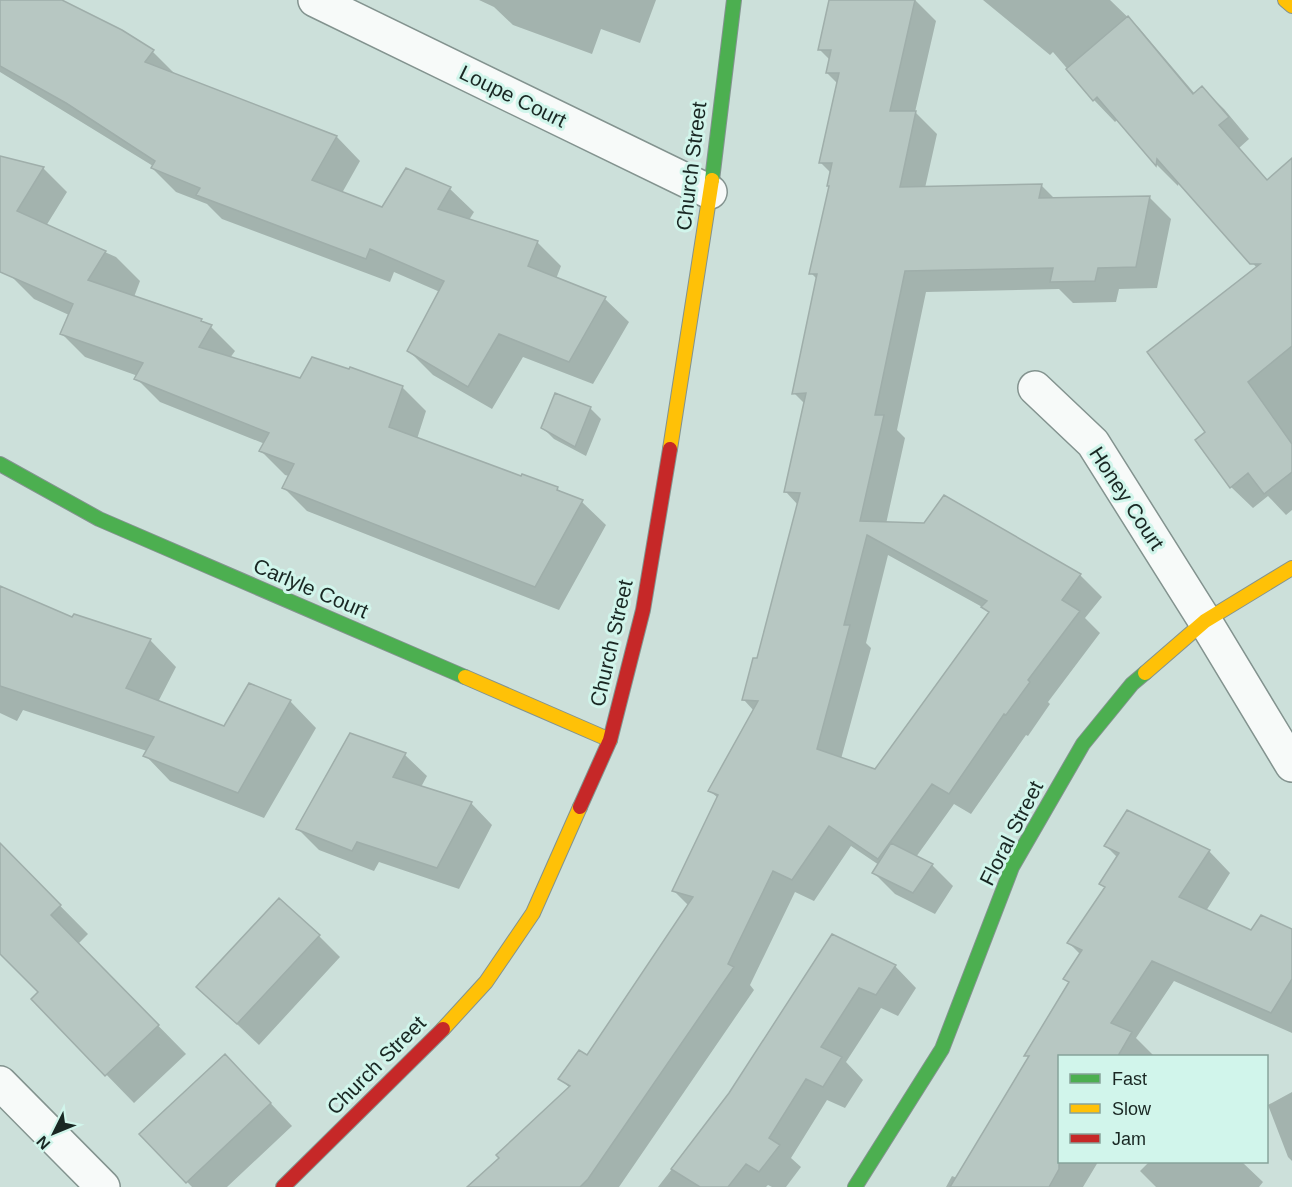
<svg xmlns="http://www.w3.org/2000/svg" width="1292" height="1187" font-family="Helvetica,sans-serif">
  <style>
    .shadow { fill: #0003; fill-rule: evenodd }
    .building { fill: #b7c7c2; stroke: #9faeaa; stroke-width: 1.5; fill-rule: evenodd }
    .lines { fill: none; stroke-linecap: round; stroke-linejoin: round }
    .street-casing { stroke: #83938f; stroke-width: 36 }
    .fast-casing { stroke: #83938f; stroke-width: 16 }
    .slow-casing { stroke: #83938f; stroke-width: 16 }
    .jam-casing { stroke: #83938f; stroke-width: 16 }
    .street { stroke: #f7faf9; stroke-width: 33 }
    .fast { stroke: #4caf50; stroke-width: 14 }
    .slow { stroke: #ffc107; stroke-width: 14 }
    .jam { stroke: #c62828; stroke-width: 14 }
    .labels { text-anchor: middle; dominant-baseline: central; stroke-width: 6; stroke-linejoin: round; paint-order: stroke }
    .street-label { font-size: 21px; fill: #192723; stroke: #d1f5eb }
  </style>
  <rect width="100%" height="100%" fill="#cce0da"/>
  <path class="shadow" d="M0,0H59L153,52L177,76L337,137L360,161L342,193L383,209L406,170L450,189L474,212L469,220L537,242L561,266L556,279L605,299L629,322L593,384L523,357L492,409L433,375L409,351L440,292L394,272L390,282L222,219L207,204L176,192L152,168L153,166L0,72Z
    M479,0H656L640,43L601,29L592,54L513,25L494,7Z
    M830,0H915L936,21L915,112L937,134L925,188L1041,185L1055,199L1149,197L1171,219L1157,288L1119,289L1116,302L1073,303L1059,289L926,292L897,430L905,438L886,524L925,525L945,497L1080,575L1102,597L1085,618L1100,633L1048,702L1050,704L1028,736L1026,735L971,814L954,804L916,857L932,865L953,886L935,914L895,894L874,873L879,865L851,846L814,901L795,892L750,985L754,990L619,1187H470L501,1158L570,1088L560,1079L588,1057L689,906L674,891L718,798L710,791L754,711L744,700L758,660L798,505L786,492L805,404L794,393L818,280L811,273L830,188L828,186L831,173L821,163L838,84L827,73L830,60L820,50ZM888,555L984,608L990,613L876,771L841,759L871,648L866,643Z
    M983,0H1110L1139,28L1195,94L1202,88L1224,109L1249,139L1239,148L1268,181L1292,179V510L1286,515L1268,496L1253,508L1231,487L1207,432L1257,268L1179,181L1178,186L1157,165L1118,119L1115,122L1094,100L1053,52L1050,55Z
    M0,157L43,168L67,192L46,226L116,257L140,281L134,297L201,320L211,327L235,351L230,358L301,380L402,387L426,411L417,439L522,478L557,488L564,495L582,502L606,525L559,610L307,511L283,487L289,476L285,475L261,451L265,444L160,402L136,378L138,376L85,357L61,333L69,315L34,299L10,275L0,262Z
    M590,408L601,419L586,456L554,439L543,428Z
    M0,588L73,619L75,616L151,641L176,667L158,702L225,728L249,685L291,702L316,728L264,818L170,781L145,755L147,751L23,710L17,721L0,713Z
    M350,735L405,755L427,776L421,787L471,803L492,825L459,889L379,862L374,871L319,850L298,829Z
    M0,845L88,934L78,944L186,1054L134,1103L33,999L40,992L0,952Z
    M1106,846L1209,851L1230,873L1206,911L1252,932L1292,930V1033L1174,981L1136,1038L1153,1055L1152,1056H1060V1162H1098L1083,1187H946L952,1176L957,1178L1031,1055L1070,984L1065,979L1081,955L1069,943L1106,888L1101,883L1118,858Z
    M319,936L340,957L259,1045L198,987Z
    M832,936L895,966L916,988L898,1016L881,1008L846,1062L863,1080L845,1108L827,1100L791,1158L801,1167L786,1187H772L768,1185L766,1187H658L730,1094Z
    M246,1077L292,1126L227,1187H192L148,1141Z
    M1292,1092V1161L1288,1157L1268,1105Z
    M1149,1162H1242L1263,1182L1259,1187H1156L1140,1171Z"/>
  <path class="building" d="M0,0H62L122,30L154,50L145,62L337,136L312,180L382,207L406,168L451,187L438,209L538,241L528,266L606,297L569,362L499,334L468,387L407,351L444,281L370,249L366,259L196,195L200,188L151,168L155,161L66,103L0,66Z
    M829,0H915L890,111H916L900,187L1042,184L1039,198L1150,196L1136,267L1098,268L1095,281L1050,282L1053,268L905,271L875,415H884L860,521L924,523L944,495L1081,574L1062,600L1080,611L1028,680L1030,682L1006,715L1004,714L949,794L932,784L878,859L829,826L792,880L773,871L728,964L734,967L588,1179L580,1187H467L499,1158L496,1155L570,1086L558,1079L579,1050L587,1055L693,897L672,891L718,795L708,791L758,701L742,700L753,658H757L800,493L784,492L806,393L792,394L817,274H809L829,186H827L832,163H819L839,73H826L831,50H818ZM867,535L987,601L981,607L989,612L875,769L817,749L850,625H844Z
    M1128,16L1193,94L1202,86L1229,117L1219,125L1267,180L1292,158V346L1248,382L1292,444V472L1264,494L1248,473L1230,488L1195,440L1205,432L1147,352L1260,264H1250L1157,159L1156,166L1097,97L1093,101L1066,69Z
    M0,156L44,167L17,211L106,251L88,280L202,319L201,321L212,325L199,347L300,378L312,357L349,369L350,367L403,386L389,427L521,476L522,474L558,487L557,490L583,500L535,587L282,488L294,464L259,451L269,433L134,379L143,363L60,334L73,304L0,272Z
    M555,393L591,407L575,447L541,428Z
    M0,586L72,617L74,614L151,639L126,688L224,726L249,683L291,700L238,793L143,756L154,737L0,686Z
    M350,733L406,753L393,777L472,802L437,868L357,842L352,851L296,829Z
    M1127,810L1210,850L1179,897L1251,930L1261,915L1292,929V979L1271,1013L1152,961L1111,1023L1132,1032L1118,1056H1059V1169L1049,1187H950L1029,1056H1024L1069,982L1063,979L1082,950L1067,943L1105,887L1099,884L1119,853L1104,846Z
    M0,843L61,905L51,915L159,1025L105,1076L31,999L38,992L0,954Z
    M891,843L933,864L913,893L872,873Z
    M279,898L320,935L237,1024L196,987Z
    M832,934L896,965L876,995L859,988L821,1047L842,1057L823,1087L806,1079L769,1138L780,1145L759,1172L746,1164L728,1187H700L671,1169L729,1093Z
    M225,1054L271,1103L186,1183L139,1134Z"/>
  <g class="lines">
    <g class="street-casing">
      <path id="street" d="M315,0L710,192
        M1035,388L1093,443L1205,621L1292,765
        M0,1083L103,1187"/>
    </g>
    <g class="fast-casing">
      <path id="fast" d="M712,180L734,0
        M0,464L99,519L465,677
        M855,1187L942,1049L1012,867L1083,744L1132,684L1145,673"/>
    </g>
    <g class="slow-casing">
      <path id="slow" d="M1285,0L1292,6
        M670,449L712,180
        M1145,673L1205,621L1292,568
        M465,677L610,740
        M443,1029L486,982L533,913L580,807"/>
    </g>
    <g class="jam-casing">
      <path id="jam" d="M580,807L610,740L643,610L670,449
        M283,1187L443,1029"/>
    </g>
    <use href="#street" class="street"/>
    <use href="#fast" class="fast"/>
    <use href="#slow" class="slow"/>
    <use href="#jam" class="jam"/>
  </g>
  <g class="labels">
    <g class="street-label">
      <text transform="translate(513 96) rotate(26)">Loupe Court</text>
      <text transform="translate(691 166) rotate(-83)">Church Street</text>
      <text transform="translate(1127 498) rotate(57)">Honey Court</text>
      <text transform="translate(311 588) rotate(23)">Carlyle Court</text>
      <text transform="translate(611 643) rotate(-77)">Church Street</text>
      <text transform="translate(1011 833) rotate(-63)">Floral Street</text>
      <text transform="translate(376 1065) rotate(-45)">Church Street</text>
    </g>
  </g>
  <rect x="1058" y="1055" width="210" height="108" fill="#d1f5eb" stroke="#87a39b" stroke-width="1.5"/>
  <rect x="1070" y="1074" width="30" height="9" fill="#4caf50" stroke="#87a39b" stroke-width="1.5"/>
  <text x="1112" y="1085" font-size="18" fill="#192723">Fast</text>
  <rect x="1070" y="1104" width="30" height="9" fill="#ffc107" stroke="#87a39b" stroke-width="1.5"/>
  <text x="1112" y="1115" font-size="18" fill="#192723">Slow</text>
  <rect x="1070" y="1134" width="30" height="9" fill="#c62828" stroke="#87a39b" stroke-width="1.5"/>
  <text x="1112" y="1145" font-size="18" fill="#192723">Jam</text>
  <g transform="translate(54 1133) rotate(227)" stroke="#d1f5eb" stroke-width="4.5" paint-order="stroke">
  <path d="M0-4.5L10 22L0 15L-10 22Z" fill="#192723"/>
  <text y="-9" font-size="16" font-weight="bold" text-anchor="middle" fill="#192723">N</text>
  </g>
</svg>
